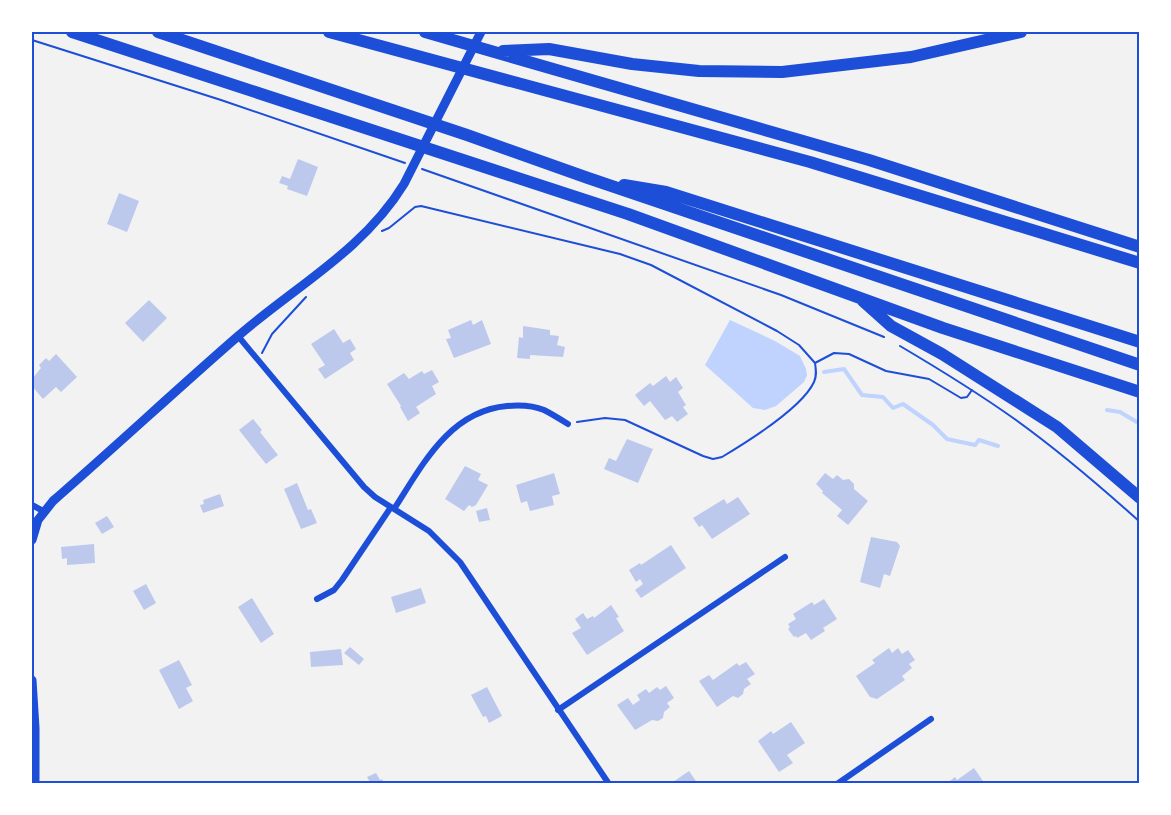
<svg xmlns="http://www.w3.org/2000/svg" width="1171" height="815" font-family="Signika,sans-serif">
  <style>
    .water { fill: #bfd3fe }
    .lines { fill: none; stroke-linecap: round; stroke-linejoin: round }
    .stream { stroke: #bfd3fe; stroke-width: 4 }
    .building { fill: #bdc9ec }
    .path { stroke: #1d4ed8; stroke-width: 2 }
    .minor { stroke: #1d4ed8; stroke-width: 6 }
    .secondary { stroke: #1d4ed8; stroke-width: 9 }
    .motorway { stroke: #1d4ed8; stroke-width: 12 }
    .neatline { fill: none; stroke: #1d4ed8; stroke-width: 2 }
  </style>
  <rect width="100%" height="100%" fill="#f2f2f2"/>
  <path class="water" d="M730,320L775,341L800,356L806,369L807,375L804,382L776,406L765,410L753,408L705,365Z"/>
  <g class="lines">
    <path class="stream" d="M824,372L844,369L862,395L883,397L893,408L903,404L933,425L947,439L975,445L979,440L998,446
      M1107,410L1120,412L1140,424"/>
  </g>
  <path class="building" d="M298,159L318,167L307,196L287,189L288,186L279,183L282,176L290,179Z
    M119,193L139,201L127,232L107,224Z
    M149,300L167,318L143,342L125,323Z
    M471,320L473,325L482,320L491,344L454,358L446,339L451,338L448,330Z
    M523,326L550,330V335L559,336L557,345L565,347L563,357L530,355V359L517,358L519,337L523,338Z
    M334,329L343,343L350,339L356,349L350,353L354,360L325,379L318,369L325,365L311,344Z
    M56,354L77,377L61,392L56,387L43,399L32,386V379L41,368L39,365L46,358L49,361Z
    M432,370L439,382L432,386L436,394L416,407L420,413L408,421L400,407L401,406L387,384L404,373L409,379L422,371L424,374Z
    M666,376L670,382L676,377L683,388L678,392L686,405L683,407L688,414L677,422L672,416L665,420L650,401L644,406L635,395L650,383L653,386Z
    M253,419L262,430L260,432L278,455L266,464L239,430Z
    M627,439L653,449L638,483L604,469L609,458L616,461Z
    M465,466L481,474L478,480L488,485L476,505L472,507L469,505L464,511L445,499Z
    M554,473L560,494L552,496L554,505L530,511L527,501L521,503L516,485Z
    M825,473L833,479L837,475L843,480L849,479L854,484V489L868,501L848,525L837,516L842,510L822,493L823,491L816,484Z
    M297,483L308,510L311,509L317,523L301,529L284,489Z
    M220,494L224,506L203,513L200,505L204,504L203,500Z
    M738,497L750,514L712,539L702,525L699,527L693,518L724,499L727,504Z
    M487,508L490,520L479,522L476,511Z
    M107,516L114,527L102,534L95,523Z
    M871,537L897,542L900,546L890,576L884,574L880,588L860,582Z
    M94,544L95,563L67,565V558L62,559L61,547Z
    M671,545L686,568L641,598L635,590L643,584L640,579L636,582L629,570L640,563L641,565Z
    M146,584L156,603L144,610L133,591Z
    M421,588L426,603L396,613L391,597Z
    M252,598L274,634L261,643L238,607Z
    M824,599L837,619L823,628L825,631L811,640L806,633L797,638L796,636L794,637L788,629L790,627L788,624L796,619L793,614L812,602L814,605Z
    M611,605L619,617L616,618L624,631L587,655L572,633L581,628L575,619L583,613L587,619L593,616L594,618Z
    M350,647L364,659L359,665L344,653Z
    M889,648L892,653L898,648L902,654L908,650L915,660L909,664L912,668L902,676L905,680L877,699L870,697L856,676L875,663L872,660Z
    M341,649L343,665L311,667L310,652Z
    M179,660L192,685L186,688L193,701L179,709L159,670Z
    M746,662L755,674L747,679L751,684L744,689L743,694L738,698L733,696L717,707L699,681L709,675L713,680L737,663L739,666Z
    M666,686L674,698L667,703L670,707L664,712L663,718L658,721L652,720L635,730L617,705L628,698L633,705L640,700L637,695L646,689L649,693L657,687L660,690Z
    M487,687L502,716L489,723L486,716L483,717L471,695Z
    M791,722L805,743L787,755L793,763L779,772L758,741L771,731L773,734Z
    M974,768L985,784H946L955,777L957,780Z
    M689,771L698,784H670Z
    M376,773L380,780L382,779L384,784H371L367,777Z"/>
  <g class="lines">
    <path class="path" d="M32,40L221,100L405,163
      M422,169L781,295L884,337
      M382,231L389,228L415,207L421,206L620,254L651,265L777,331L799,345L815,363L834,353L849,354L886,371L929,379L961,398L967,397L972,390
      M900,346C939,369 978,393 1016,420C1059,451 1100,486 1140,522
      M262,353L272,334L306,297
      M577,422L605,418L625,420L703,456L713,459L722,457C747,442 802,408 814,382C817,376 816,370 815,363"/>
    <path class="minor" d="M238,336L364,487L375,497L429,531L460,562L609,784
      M32,505L43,511
      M394,509C422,466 449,411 507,406C519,405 532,405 544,410C552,414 560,419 568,424
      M317,599L334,590L342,580L391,507
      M558,710L785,557
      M837,784L931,719"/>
    <path class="secondary" d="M32,540L38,520L53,501C115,447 175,391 237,337C294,287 363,251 404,184L481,32
      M32,680L35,728V784"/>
    <path class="motorway" d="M72,32L628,214L943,328L1140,392
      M158,32L467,135L588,178L1140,365
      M329,32L810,162L1140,263
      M425,32L869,160L1140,247
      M503,51L549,49L632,64L699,71L782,72L911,57L1021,32
      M624,185L666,192L1140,342
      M863,301L891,326L942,354L1057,427L1140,498"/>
  </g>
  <rect width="1171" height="815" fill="none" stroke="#ffffff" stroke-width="66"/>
  <rect x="33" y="33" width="1105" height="749" class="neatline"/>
</svg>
